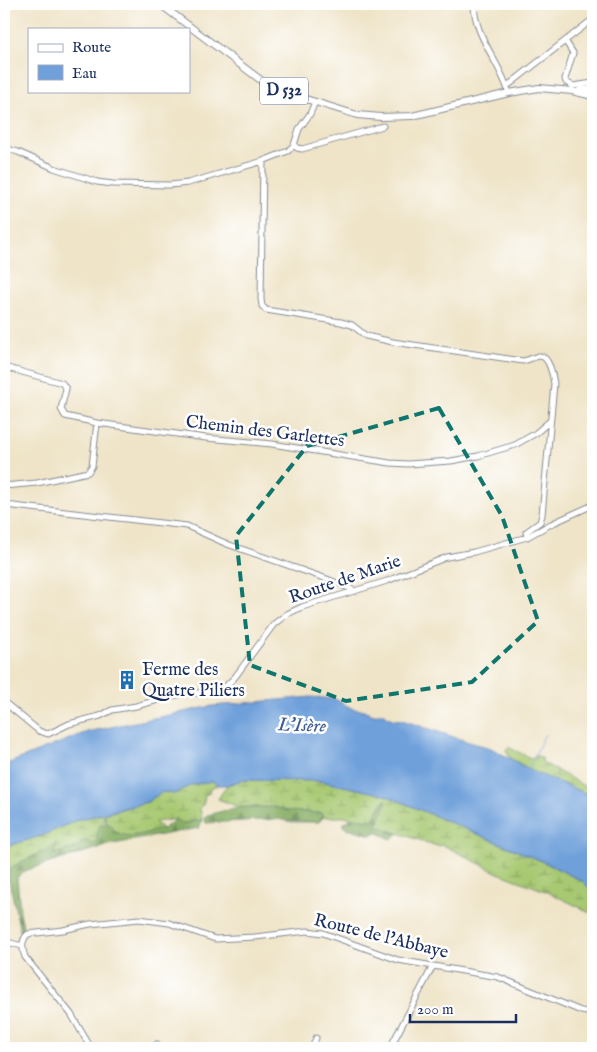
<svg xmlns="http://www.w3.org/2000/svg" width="597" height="1052" font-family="'IM FELL English',serif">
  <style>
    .forest { fill: url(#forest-firs); stroke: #506e61 }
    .wetland { fill: url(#wetland-marsh); stroke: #627c68 }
    .water { fill: #70a0da; stroke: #46689c }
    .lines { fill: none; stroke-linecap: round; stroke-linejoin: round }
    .stream { stroke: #70a0da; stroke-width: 1 }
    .minor-casing { stroke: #858a93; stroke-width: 7 }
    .major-casing { stroke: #858a93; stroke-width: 8 }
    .minor { stroke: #fff; stroke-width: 5 }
    .major { stroke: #fff; stroke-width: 6 }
    .marked { fill: none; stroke: #0f766e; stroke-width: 4; stroke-dasharray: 10 6; stroke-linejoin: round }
    .labels { text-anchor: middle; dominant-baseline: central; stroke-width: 5; stroke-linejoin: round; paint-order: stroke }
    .shield { fill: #fff; stroke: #5f6d8e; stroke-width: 1 }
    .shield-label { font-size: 16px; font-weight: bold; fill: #1b2f5e }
    .street-label { font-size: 18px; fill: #1b2f5e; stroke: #fff }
    .poi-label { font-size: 18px; fill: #1b2f5e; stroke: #fff; text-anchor: start }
    .water-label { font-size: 19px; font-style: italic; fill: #3d5c90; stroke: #fff }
  </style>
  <defs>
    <pattern id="forest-firs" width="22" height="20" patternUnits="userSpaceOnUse" patternTransform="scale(1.25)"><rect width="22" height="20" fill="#86ad64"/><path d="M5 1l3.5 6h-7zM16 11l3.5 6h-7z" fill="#6d8d56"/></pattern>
    <pattern id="wetland-marsh" width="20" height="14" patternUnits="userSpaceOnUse" patternTransform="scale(1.25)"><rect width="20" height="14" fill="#a8c972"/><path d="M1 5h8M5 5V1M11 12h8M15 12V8" fill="none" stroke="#88a461"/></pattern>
  </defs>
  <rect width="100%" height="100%" fill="#fff"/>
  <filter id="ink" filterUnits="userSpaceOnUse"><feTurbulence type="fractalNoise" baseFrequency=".02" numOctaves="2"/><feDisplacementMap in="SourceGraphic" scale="10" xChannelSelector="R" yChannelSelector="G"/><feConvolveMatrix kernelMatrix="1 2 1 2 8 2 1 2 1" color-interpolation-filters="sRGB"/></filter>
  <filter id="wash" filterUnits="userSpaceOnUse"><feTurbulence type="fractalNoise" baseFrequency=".0096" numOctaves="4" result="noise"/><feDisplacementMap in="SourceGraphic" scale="20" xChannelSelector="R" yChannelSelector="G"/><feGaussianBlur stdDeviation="1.12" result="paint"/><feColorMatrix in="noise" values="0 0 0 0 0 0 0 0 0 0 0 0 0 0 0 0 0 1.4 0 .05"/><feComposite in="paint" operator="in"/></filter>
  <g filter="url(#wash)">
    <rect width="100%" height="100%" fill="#efe4c8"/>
    <path class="forest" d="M388,800L377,826L399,833L391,839L376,832L371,835L344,827L343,824L353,817L372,820L384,801Z
      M239,807H275L288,811L322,813L324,817L319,822H292L278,819L206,823L204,818L207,815Z
      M176,819L184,823L202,820L199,828L108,845L27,870L17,877L20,912L24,931H20L9,880V868L58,843L54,854L82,841H88L98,827L106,823L163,829Z"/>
    <path class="wetland" d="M508,747L530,758L538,756L542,758V762L593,791V798L585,793L534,772L510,758V756L506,750Z
      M242,780L320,781L385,795L544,862L582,881L589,888L593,889V914L548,892L498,873L443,845L437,846L377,826L387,800L384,801L372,820L348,817H324L322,813L288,811L275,807H239L218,799L227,785Z
      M212,781L218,785L210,788L209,793L205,795L203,805L200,807L202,820L183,823L176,819L155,822L163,829C146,832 120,844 111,825L106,823L105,814L147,802L162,792L174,794L191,785Z
      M104,814C105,823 102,823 97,829V841L91,844L88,841H82L77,847L54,854L57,844L9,868V880L4,883V850L8,846L44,835L77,820Z"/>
    <path class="water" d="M311,697L335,699L353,709L365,710L373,715L382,713L392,719L402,720L469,742L491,748L534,772L585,793L593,798V889L589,888L582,881L544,862L385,795L320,781L242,780L227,785H218L212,781L191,785L174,794L162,792L147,802L77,820L44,835L8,846L4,850V765L87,732L212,706Z"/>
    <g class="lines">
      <path class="stream" d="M528,769L545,734"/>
    </g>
  </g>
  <g filter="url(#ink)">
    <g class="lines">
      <g class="minor-casing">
        <path id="minor" d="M474,4C474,36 500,62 509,93
          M566,42L573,53L565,79L566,82L573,86L593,83
          M506,85L510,84L593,19
          M294,145L297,148L302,149L383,126
          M4,148L18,152L54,168L97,182L113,184L170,185L188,183L263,161L288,151L294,145L299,129L310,114L315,102
          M263,161L261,299L262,306L266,310L341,322L352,325L366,336L393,342L523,361C528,360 534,357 539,356C549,355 553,376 554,384L542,515L540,522L526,532L527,537
          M4,367L62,383L66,389L61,409L65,416L97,423L206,438L272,444L390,463L408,464L451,461L478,456L515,445L536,433L550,421
          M4,486L37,483L88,472L92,466L97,423
          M4,503L5,505L187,526L227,544L327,579L356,591
          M4,702L39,731L48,734L69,724L100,716L112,710L136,706L180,694L215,692L226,686L235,677L274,624L287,614L302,607L387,581L447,557L474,552L527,537L551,524L593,505
          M4,941L22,946
          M157,1044L161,1048
          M91,1048L71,1014L25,957C22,949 21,940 28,934L63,930L90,924L139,919L169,923L215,939L255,937L307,931L323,933L398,960L498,977L581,1011L593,1013
          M312,1048L316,1038
          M390,1048L433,966"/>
      </g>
      <g class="major-casing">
        <path id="major" d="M160,4L262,81L293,95L357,115L381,117L412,116L509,93L539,88L572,91L593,96
          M580,90L593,89"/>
      </g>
      <use href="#minor" class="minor"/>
      <use href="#major" class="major"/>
    </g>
  </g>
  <path class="marked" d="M439,408L502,516L538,621L472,682L346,701L250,665L236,536L307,446Z"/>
  <defs>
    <g id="building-bare" transform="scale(1.5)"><path d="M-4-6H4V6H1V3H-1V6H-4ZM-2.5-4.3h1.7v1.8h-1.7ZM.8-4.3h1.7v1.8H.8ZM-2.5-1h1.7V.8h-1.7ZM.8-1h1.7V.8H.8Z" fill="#1f6fb2" stroke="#fff" stroke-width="2.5" paint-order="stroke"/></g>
  </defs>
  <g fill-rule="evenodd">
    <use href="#building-bare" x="127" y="680"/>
  </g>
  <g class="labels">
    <rect class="shield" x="260" y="77.5" width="48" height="27" rx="4"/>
    <g class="shield-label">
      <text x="284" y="91">D 532</text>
    </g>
    <g class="street-label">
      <text transform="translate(265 432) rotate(7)">Chemin des Garlettes</text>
      <text transform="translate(345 580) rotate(-19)">Route de Marie</text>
      <text transform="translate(381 937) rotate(14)">Route de l'Abbaye</text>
    </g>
    <g class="poi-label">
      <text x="142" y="670">Ferme des<tspan x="142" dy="21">Quatre Piliers</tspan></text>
    </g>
    <g class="water-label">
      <text transform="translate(302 726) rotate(2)">L'Isère</text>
    </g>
  </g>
  <rect width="597" height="1052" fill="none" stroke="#fff" stroke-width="20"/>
  <rect x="28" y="28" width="162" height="65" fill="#ffffff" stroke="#a4acbf"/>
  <rect x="38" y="44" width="25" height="8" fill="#ffffff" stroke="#a4acbf"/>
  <text x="72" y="52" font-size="15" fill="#1b2f5e">Route</text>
  <rect x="38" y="65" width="25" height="15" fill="#70a0da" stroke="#a4acbf"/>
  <text x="72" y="78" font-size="15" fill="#1b2f5e">Eau</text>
  <path d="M410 1014v8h106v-8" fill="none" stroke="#1b2f5e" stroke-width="2.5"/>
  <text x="417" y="1014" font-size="15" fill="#1b2f5e" stroke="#ffffff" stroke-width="4" paint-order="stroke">200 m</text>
</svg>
